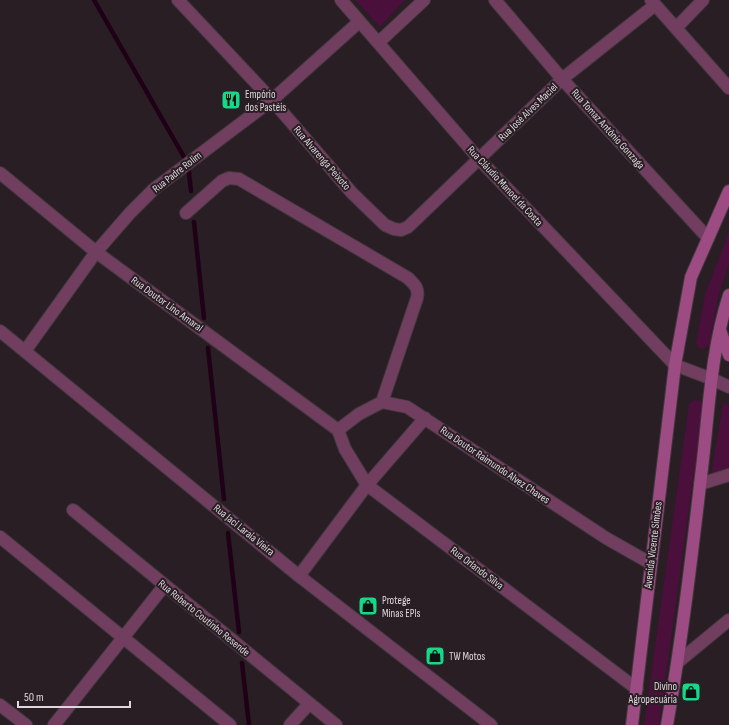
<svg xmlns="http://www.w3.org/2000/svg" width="729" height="725" font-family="'Sofia Sans Condensed',sans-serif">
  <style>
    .green { fill: #4a0f3a }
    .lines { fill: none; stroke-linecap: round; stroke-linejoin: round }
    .stream { stroke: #200016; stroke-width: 4.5 }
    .minor-casing { stroke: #41383e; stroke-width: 14 }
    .tertiary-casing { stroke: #41383e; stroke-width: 14 }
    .secondary-casing { stroke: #41383e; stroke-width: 14 }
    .minor { stroke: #713e60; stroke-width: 12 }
    .tertiary { stroke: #713e60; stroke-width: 12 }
    .secondary { stroke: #9d4b83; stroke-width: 12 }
    .labels { text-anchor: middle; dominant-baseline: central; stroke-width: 4; stroke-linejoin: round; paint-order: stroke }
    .poi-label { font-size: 11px; fill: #ded7db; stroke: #281e24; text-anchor: start }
    .street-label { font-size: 11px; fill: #ded7db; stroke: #281e24 }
  </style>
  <rect width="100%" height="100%" fill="#281e24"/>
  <path class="green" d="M355,0H405L380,27Z
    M729,232V264L718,298L709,345L704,349L699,348L696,343L705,294Z
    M694,400L701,401L703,407L659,725H644L689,404Z
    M723,403L729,406V469L711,474Z"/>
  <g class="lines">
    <path class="stream" d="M94,0L188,164L191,191
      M194,222L204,318
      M208,348L224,499
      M228,533L239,632
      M242,663L249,725"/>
    <g class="minor-casing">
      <path id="minor" d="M178,0L272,100L352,193L385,225L394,229L401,230L408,227L562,79L655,5
        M495,0L562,79L708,238
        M651,0L729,88
        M676,28L703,0
        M379,42L424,0
        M0,173L96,252L338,430
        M186,213L222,181L229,178L239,179L408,278C415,285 419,288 417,298L382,402
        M25,351L96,252L130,213L154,189L272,100L359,22
        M338,430L345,449L367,485L637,689
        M338,430L359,414L382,402L407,407L606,538L650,563
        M700,484L729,475
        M73,510L336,725
        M0,537L230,725
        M299,576L367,485L425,418
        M678,662L729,620
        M0,705L26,725
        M54,725L164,586
        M290,725L309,704"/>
    </g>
    <g class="tertiary-casing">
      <path id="tertiary" d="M341,0L479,159L675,365L712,379L729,387
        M0,331L299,576L491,725"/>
    </g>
    <g class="secondary-casing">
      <path id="secondary" d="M720,330L729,355
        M632,725L675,365L691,277L729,191
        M667,725C682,640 692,554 702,468C709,410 711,350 729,295"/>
    </g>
    <use href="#minor" class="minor"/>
    <use href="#tertiary" class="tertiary"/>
    <use href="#secondary" class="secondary"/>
  </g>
  <defs>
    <g id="restaurant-square" transform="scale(1)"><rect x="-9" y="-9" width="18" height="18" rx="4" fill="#15d989" stroke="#281e24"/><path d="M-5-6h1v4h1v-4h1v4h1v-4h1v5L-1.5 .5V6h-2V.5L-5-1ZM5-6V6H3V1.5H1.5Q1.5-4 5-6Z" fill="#111"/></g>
    <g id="shop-square" transform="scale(1)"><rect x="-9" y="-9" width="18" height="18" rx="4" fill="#15d989" stroke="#281e24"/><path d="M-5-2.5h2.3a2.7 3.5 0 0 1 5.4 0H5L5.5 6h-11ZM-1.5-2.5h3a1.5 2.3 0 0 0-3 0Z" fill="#111"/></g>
  </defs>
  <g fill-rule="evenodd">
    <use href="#restaurant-square" x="231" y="100"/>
    <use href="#shop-square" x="368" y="606"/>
    <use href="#shop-square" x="435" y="656"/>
    <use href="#shop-square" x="691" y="692"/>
  </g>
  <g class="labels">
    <g class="poi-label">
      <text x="245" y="94">Empório<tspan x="245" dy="13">dos Pastéis</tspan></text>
      <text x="382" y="600">Protege<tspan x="382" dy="13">Minas EPIs</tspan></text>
      <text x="449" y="656">TW Motos</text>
      <text x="677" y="686" text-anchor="end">Divino<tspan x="677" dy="13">Agropecuária</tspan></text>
    </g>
    <g class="street-label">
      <text transform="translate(528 112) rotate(-44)">Rua José Alves Maciel</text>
      <text transform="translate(608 129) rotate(48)">Rua Tomaz Antônio Gonzaga</text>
      <text transform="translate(322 158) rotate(49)">Rua Alvarenga Peixoto</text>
      <text transform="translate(177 172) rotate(-38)">Rua Padre Rolim</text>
      <text transform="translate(505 186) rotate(47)">Rua Cláudio Manoel da Costa</text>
      <text transform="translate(167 304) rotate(36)">Rua Doutor Lino Amaral</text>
      <text transform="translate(495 465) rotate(34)">Rua Doutor Raimundo Alvez Chaves</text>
      <text transform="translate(244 530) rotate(39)">Rua Jaci Laraia Vieira</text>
      <text transform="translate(653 545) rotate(-83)">Avenida Vicente Simões</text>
      <text transform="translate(477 568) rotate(37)">Rua Orlando Silva</text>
      <text transform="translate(204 618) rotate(39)">Rua Roberto Coutinho Resende</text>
    </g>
  </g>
  <path d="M18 701v6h112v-6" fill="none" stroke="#ded7db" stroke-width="2"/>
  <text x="24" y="701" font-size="12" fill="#ded7db" stroke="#281e24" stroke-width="3" paint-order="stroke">50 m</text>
</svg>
